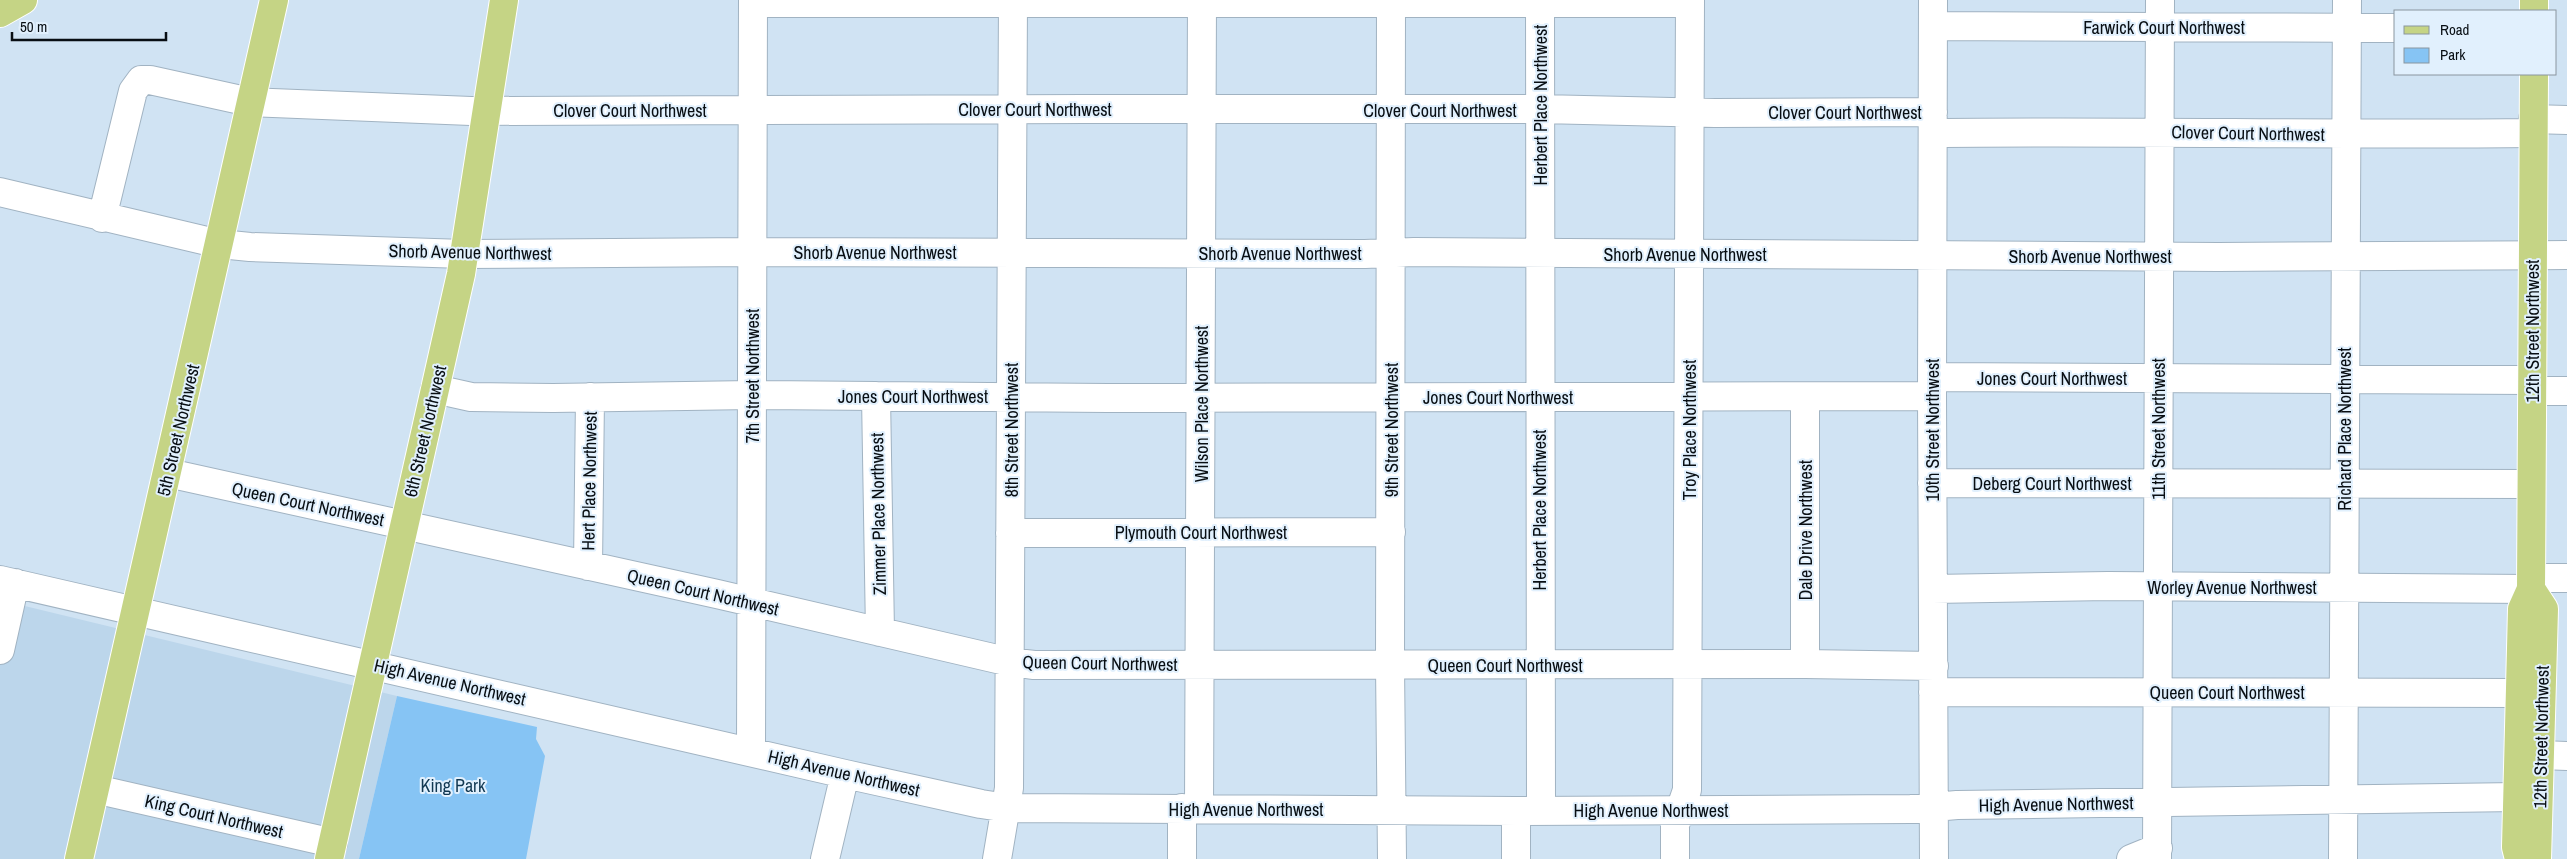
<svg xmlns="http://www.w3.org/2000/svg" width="2567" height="859" font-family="'Archivo Narrow',sans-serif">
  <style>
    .built { fill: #bcd6eb }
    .green { fill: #86c4f4 }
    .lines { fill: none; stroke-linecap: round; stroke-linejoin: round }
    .minor-casing { stroke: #a1b3c2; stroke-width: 30 }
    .major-casing { stroke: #fff; stroke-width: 30 }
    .minor { stroke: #fff; stroke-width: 28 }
    .major { stroke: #c5d485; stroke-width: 28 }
    .labels { text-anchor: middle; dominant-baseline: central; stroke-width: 4; stroke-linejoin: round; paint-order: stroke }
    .street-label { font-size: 18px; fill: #080e13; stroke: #e1f0fd }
    .park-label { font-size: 18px; fill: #103751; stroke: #e1f0fd }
  </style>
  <rect width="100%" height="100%" fill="#d0e3f3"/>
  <path class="built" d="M0,600L397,696L359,859H0Z"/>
  <path class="green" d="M397,696L537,727L536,739L545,756L526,859H359Z"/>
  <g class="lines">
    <g class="minor-casing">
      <path id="minor" d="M1391,0L1390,665L1392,859
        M1540,0L1541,810
        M1933,0L1932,396L1934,859
        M753,3H1690
        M1933,26L2396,28
        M2533,119L2567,120
        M1933,133C2133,131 2333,135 2533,133
        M0,192L220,244L250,247L464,254L753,252L1365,254L1414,252L2218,257L2567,255
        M102,218L133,91L141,80H150L250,102L471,111L1085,109H1540L1715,113L1933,112
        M1932,377L2532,380
        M435,389L471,397L553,398L752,395L1108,398L1932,396
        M2532,391H2567
        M876,396L880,632
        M1805,397V664
        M168,473L717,594L1010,662L1034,665L1805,664L1934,666
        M1932,483L2531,484
        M1010,533L1391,532
        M588,566L590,397
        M2531,578H2567
        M0,580L845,774L981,804L1007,808L1516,811L1911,809L1957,805L2517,797
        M1933,589L2108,586L2531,589
        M0,650L15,583
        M1933,692L2520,693
        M751,751L753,0
        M2541,755L2567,756
        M95,789L333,843
        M1182,808V859
        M1199,808L1202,0
        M825,859L845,774
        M997,859L1009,788L1013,0
        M1516,859V811
        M1675,859V825L1687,790L1690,0
        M2131,859L2158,848
        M2157,859L2160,0
        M2343,859L2347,0"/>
    </g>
    <g class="major-casing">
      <path id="major" d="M2534,11V0
        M0,13L23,0
        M2531,589L2544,609L2537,859
        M79,859L274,0
        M329,859L461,274L504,0
        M2519,859L2516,847L2522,609L2531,589L2534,74"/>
    </g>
    <use href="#minor" class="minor"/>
    <use href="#major" class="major"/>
  </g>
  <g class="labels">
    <g class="street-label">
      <text x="2164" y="27">Farwick Court Northwest</text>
      <text transform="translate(1540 105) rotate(-90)">Herbert Place Northwest</text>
      <text x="1035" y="109">Clover Court Northwest</text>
      <text x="630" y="110">Clover Court Northwest</text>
      <text x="1440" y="110">Clover Court Northwest</text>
      <text x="1845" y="112">Clover Court Northwest</text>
      <text transform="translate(2248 133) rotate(1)">Clover Court Northwest</text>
      <text transform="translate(470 252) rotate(1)">Shorb Avenue Northwest</text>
      <text x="875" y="252">Shorb Avenue Northwest</text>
      <text x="1280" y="253">Shorb Avenue Northwest</text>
      <text x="1685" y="254">Shorb Avenue Northwest</text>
      <text x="2090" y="256">Shorb Avenue Northwest</text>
      <text transform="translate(2532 331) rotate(-90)">12th Street Northwest</text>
      <text transform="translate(752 376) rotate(-90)">7th Street Northwest</text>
      <text x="2052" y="378">Jones Court Northwest</text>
      <text x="913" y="396">Jones Court Northwest</text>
      <text x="1498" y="397">Jones Court Northwest</text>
      <text transform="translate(1201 404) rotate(-90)">Wilson Place Northwest</text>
      <text transform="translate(2158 429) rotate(-90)">11th Street Northwest</text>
      <text transform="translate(2344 429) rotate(-90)">Richard Place Northwest</text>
      <text transform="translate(178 430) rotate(-77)">5th Street Northwest</text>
      <text transform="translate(1011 430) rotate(-90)">8th Street Northwest</text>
      <text transform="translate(1391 430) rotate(-90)">9th Street Northwest</text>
      <text transform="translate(1689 430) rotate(-90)">Troy Place Northwest</text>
      <text transform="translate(1932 430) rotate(-90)">10th Street Northwest</text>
      <text transform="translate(425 431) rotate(-77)">6th Street Northwest</text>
      <text transform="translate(589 481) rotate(-89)">Hert Place Northwest</text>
      <text x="2052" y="483">Deberg Court Northwest</text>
      <text transform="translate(308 504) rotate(12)">Queen Court Northwest</text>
      <text transform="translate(1539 510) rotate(-90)">Herbert Place Northwest</text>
      <text transform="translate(878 514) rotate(-91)">Zimmer Place Northwest</text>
      <text transform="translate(1805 530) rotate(-90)">Dale Drive Northwest</text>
      <text x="1201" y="532">Plymouth Court Northwest</text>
      <text x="2232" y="587">Worley Avenue Northwest</text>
      <text transform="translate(703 592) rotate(13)">Queen Court Northwest</text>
      <text transform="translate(1100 663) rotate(1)">Queen Court Northwest</text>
      <text x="1505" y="665">Queen Court Northwest</text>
      <text transform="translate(450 682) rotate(13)">High Avenue Northwest</text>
      <text x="2227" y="692">Queen Court Northwest</text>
      <text transform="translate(2541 737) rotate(-89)">12th Street Northwest</text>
      <text transform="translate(844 773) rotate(13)">High Avenue Northwest</text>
      <text transform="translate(2056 804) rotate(-1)">High Avenue Northwest</text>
      <text x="1246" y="809">High Avenue Northwest</text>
      <text x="1651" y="810">High Avenue Northwest</text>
      <text transform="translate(214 816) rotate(13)">King Court Northwest</text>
    </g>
    <g class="park-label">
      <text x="453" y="785">King Park</text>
    </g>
  </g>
  <rect x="2394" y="10" width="162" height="65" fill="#e1f0fd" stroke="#8a969f"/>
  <rect x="2404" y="26" width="25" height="8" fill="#c5d485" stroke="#8a969f"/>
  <text x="2440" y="35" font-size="15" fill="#080e13">Road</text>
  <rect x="2404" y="48" width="25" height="15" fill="#86c4f4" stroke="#8a969f"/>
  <text x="2440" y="60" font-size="15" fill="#080e13">Park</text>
  <path d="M12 32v8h154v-8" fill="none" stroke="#080e13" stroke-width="2.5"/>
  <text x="20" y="32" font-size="15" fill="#080e13" stroke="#e1f0fd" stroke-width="4" paint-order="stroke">50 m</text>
</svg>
